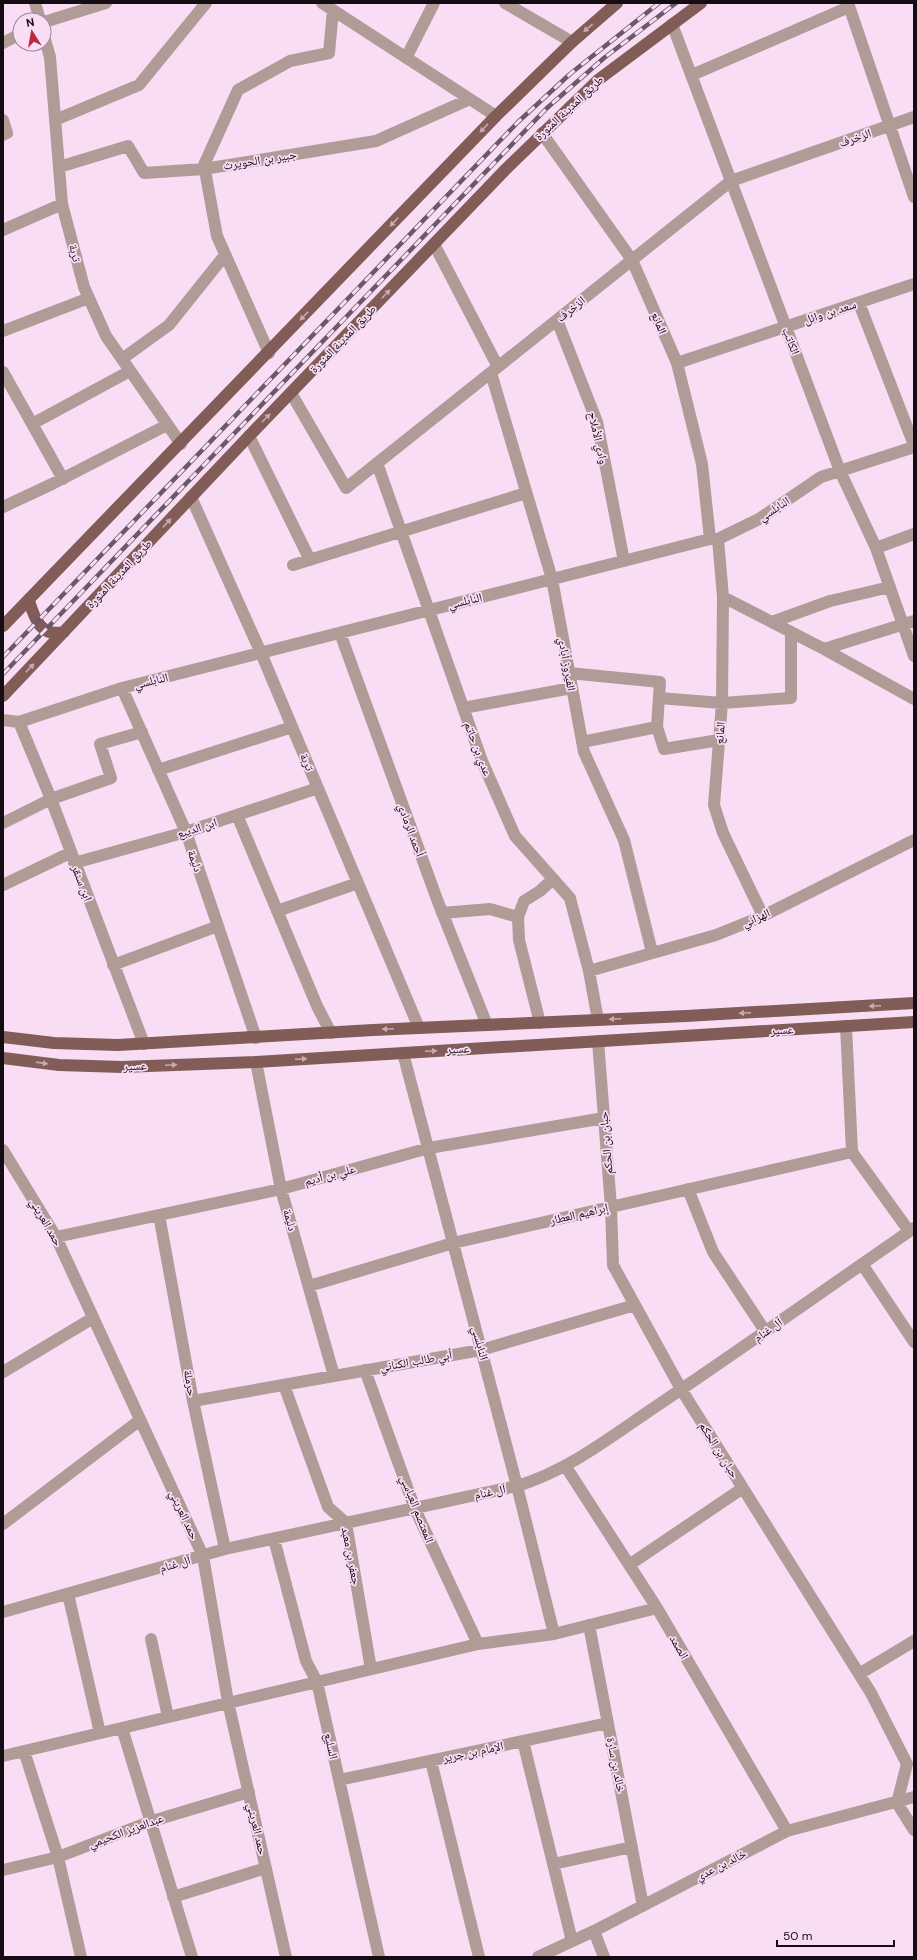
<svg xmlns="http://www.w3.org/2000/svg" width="917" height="1960" font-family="'DM Sans','Noto Naskh Arabic',sans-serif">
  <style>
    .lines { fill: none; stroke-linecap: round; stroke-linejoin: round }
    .minor { stroke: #b19b97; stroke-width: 12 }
    .major { stroke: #825c56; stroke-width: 12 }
    .rail-casing { stroke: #6a5a68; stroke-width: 4.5 }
    .rail { stroke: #f8ddf5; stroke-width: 3; stroke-dasharray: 9; stroke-linecap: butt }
    .oneway { fill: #c9a9b5 }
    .labels { text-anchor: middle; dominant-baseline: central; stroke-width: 3.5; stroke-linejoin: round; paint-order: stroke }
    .street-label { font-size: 12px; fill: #150c14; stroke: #f8ddf5 }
  </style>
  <rect width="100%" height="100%" fill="#f8ddf5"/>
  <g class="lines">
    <path class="minor" d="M35,3L40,20
      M322,3L496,116
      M505,3L572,42
      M848,3L914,197
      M44,22L106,3
      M672,24L840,471L876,548L914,656
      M44,36L50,57L62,204L84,287L106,336L181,444
      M3,43L20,34
      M406,58L434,3
      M692,75L849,7
      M3,120L7,133L3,135
      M55,120L139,85L206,3
      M542,133L632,260L677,363L702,464L710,539
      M59,167L128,146L144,173L204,169L376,141L470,99
      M3,230L62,204
      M434,244L498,367
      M859,303L914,445
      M557,320L597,422L624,561
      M3,331L89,298
      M269,353L217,236L204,165L238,90L290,61L329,53L333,10
      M122,359L169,325L225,255
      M677,363L914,284
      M3,372L63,479
      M491,373L552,579L584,752L624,840L652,952
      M291,393L346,488L731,181L914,117
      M32,424L130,371
      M249,436L310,560
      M377,463L482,761L515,836L570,898L589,971L598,1020
      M191,497L261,653L419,1028
      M3,507L52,484L167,425
      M718,539L723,597L722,703L714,805L723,833L763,916
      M876,548L914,534
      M293,565L526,493
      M723,597L824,649L914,699
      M772,622L830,601L890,587
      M340,633L438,902L487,1025
      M824,649L914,621
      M569,673L660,682L657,727L664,749L719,740
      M122,688L186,832L256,1038
      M659,698L722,703L791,698V632
      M463,708L572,688
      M3,720L19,722L122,688L651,554L710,539H718L759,519L821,477L914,447
      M19,722L51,799L144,1044
      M582,742L657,727
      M158,770L292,727
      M237,815L317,1006L331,1033
      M3,823L51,799L111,778L100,744L142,732
      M74,863L186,832L318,788
      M3,885L70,853
      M277,911L358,883
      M442,913L490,909L518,917
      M113,965L218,926
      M589,971L716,935L763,916L914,840
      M540,1023L519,940L518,917L524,901L540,891L553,879
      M846,1026L852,1152L909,1231
      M598,1041L611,1207L613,1265L681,1389L871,1693L907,1764L897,1803L914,1830
      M403,1053L517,1486L554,1634
      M256,1062L281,1189L334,1376
      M3,1150L56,1237L203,1556L228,1702L286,1957
      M688,1189L713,1252L765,1331
      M159,1215L193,1401L225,1549
      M56,1237L281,1189L429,1148L604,1118
      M862,1264L914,1342
      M309,1286L453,1243L852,1152
      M365,1370L415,1509L478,1644
      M3,1372L93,1318
      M284,1385L328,1507L346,1523L371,1669
      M193,1401L481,1350L635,1305
      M566,1467L657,1608L787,1831
      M3,1524L140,1420
      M274,1539L306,1661L317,1682L379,1957
      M629,1565L743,1488
      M68,1594L100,1733
      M3,1612L225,1549L517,1486C570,1470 613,1435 658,1405C744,1347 829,1287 914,1228
      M589,1625L643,1906
      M151,1639L168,1717
      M859,1674L914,1641
      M122,1728L192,1957
      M523,1741L572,1941
      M24,1751L58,1857L81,1957
      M3,1756L478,1644L554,1634L657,1608
      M431,1761L479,1957
      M339,1780L608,1723
      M553,1864L632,1847
      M3,1870L58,1857L149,1822L249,1792
      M173,1897L266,1868
      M594,1931L604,1957
      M538,1957L594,1931L787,1831L914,1797"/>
    <path class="major" d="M29,601C35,620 41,637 64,632
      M3,626L496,116L572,42L617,3
      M3,696L249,436L507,168L598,80L701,3
      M3,1037L54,1043L118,1045L373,1030L686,1016L914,1003
      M3,1058L59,1065L122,1067L256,1062L914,1022"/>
    <g class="rail-casing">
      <path id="rail" d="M3,657L518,122L570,74L659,3
        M3,674L547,108L604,58L676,3"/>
    </g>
    <use href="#rail" class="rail"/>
  </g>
  <defs><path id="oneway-solid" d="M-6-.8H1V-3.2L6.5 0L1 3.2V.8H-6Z"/></defs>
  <g class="oneway">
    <use href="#oneway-solid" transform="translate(588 28) rotate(139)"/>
    <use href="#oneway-solid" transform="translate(484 128) rotate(134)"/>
    <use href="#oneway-solid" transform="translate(394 222) rotate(134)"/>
    <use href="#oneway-solid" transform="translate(386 294) rotate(-46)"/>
    <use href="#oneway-solid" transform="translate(304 316) rotate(134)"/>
    <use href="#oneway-solid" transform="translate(266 418) rotate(-45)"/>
    <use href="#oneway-solid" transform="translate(167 523) rotate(-47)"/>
    <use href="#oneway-solid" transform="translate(30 668) rotate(-46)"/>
    <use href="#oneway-solid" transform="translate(875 1006) rotate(177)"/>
    <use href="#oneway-solid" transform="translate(745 1013) rotate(177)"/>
    <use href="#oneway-solid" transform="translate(615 1019) rotate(177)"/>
    <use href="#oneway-solid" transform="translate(388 1029) rotate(177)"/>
    <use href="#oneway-solid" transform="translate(431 1051) rotate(-3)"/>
    <use href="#oneway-solid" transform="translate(301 1059) rotate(-3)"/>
    <use href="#oneway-solid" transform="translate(42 1063) rotate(8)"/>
    <use href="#oneway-solid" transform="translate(171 1065) rotate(-2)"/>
  </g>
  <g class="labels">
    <g class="street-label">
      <text transform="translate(569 108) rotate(-43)">طريق المدينة المنورة</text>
      <text transform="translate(855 138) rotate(-19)">الزخرف</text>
      <text transform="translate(260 160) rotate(-9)">جبير بن الحويرث</text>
      <text transform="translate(75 253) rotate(76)">تربة</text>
      <text transform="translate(571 309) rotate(-39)">الزخرف</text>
      <text transform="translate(830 312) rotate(-18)">سعد بن وائل</text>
      <text transform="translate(659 323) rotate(67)">المانع</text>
      <text transform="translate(343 339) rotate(-46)">طريق المدينة المنورة</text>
      <text transform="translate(791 341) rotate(69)">الكاتب</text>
      <text transform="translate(598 438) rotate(77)">وادي الأملاح</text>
      <text transform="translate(774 509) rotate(-33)">النابلسي</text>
      <text transform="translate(119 574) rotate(-47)">طريق المدينة المنورة</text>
      <text transform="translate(465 601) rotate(-14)">النابلسي</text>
      <text transform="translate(567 664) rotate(80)">الفيروز آبادي</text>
      <text transform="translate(151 681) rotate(-14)">النابلسي</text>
      <text transform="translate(720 733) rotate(-85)">المانع</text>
      <text transform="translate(478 749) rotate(69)">عدي بن حاتم</text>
      <text transform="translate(307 762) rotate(67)">تربة</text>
      <text transform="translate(197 828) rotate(-18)">ابن الديبع</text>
      <text transform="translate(411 830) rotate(70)">أحمد الرمادي</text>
      <text transform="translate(195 861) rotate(71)">دليمة</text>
      <text transform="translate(82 883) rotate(69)">ابن سنقر</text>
      <text transform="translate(756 918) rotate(-24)">الهزاني</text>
      <text transform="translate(782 1030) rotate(-3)">عسير</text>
      <text transform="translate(458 1049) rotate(-3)">عسير</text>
      <text transform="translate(135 1066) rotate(-2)">عسير</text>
      <text transform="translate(606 1143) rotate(-95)">حبان بن الحكم</text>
      <text transform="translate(330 1175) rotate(-15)">علي بن أديم</text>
      <text transform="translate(579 1214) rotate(-13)">إبراهيم العطار</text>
      <text transform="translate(290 1220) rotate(74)">دليمة</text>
      <text transform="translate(46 1222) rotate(60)">حمد العريني</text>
      <text transform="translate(768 1330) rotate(-35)">آل غنام</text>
      <text transform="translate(480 1343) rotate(75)">النابلسي</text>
      <text transform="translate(416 1361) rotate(-10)">أبي طالب الكناني</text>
      <text transform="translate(190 1383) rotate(80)">حرملة</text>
      <text transform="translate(719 1450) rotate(58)">حبان بن الحكم</text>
      <text transform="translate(490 1492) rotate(-12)">آل غنام</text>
      <text transform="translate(417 1509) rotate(68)">المعتصم العباسي</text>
      <text transform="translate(184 1515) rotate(65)">حمد العريني</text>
      <text transform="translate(351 1556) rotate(79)">جعفر بن معبد</text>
      <text transform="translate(175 1564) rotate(-16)">آل غنام</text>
      <text transform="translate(679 1647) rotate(60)">الصمد</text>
      <text transform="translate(331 1746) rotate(77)">السليع</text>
      <text transform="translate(473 1752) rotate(-12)">الإمام بن جرير</text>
      <text transform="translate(616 1765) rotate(79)">خالد بن سارة</text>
      <text transform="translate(257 1829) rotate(77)">حمد العريني</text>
      <text transform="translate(126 1831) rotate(-20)">عبدالعزيز الكحيمي</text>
      <text transform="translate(721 1865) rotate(-27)">خالد بن عدي</text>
    </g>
  </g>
  <rect width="917" height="1960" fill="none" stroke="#150c14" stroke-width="8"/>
  <g transform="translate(32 32) rotate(349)"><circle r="19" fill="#f8ddf5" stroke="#9d899b"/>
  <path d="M0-3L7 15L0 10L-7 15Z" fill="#bb2a40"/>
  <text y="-6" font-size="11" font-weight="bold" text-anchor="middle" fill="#150c14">N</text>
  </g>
  <path d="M777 1940v6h117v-6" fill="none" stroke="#150c14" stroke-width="2"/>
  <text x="783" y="1940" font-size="12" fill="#150c14" stroke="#f8ddf5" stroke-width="3" paint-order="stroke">50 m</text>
</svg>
